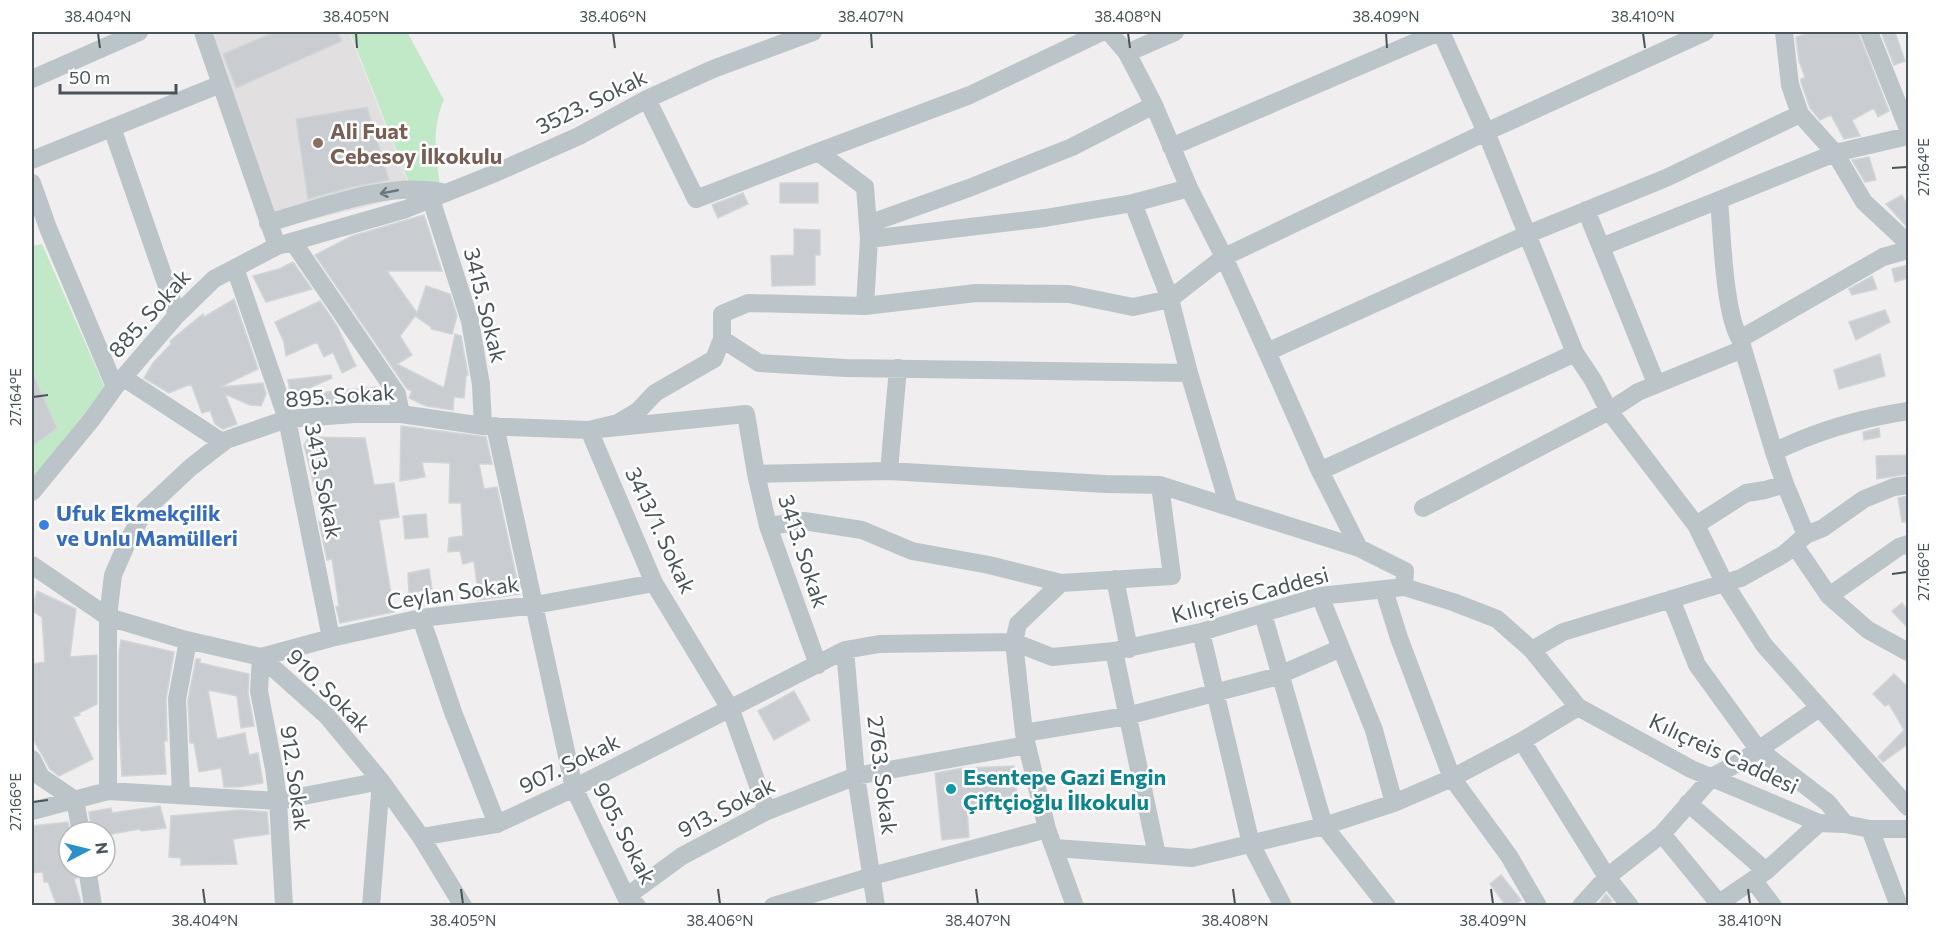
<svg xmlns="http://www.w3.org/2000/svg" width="1940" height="937" font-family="Commissioner,sans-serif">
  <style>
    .education { fill: #e1dfdf }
    .green { fill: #c1e9c8 }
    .building { fill: #c9ccd0; stroke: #d2d5d8; stroke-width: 1.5 }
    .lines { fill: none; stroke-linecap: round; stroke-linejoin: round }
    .minor { stroke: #bbc5c9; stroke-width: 18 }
    .oneway { stroke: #6a767b }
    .ticks { fill: none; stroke: #485459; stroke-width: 2 }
    .education-dot { fill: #8d6e63; stroke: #fff; stroke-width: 2 }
    .shop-dot { fill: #3f7fe0; stroke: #fff; stroke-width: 2 }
    .culture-dot { fill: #0f9aa8; stroke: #fff; stroke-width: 2 }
    .labels { text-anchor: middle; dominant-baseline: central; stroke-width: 5; stroke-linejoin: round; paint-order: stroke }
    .street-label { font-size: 22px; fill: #485459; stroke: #fff }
    .education-label { font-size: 22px; font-weight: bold; fill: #785e54; stroke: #fff; text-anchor: start }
    .shop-label { font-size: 22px; font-weight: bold; fill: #366cbe; stroke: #fff; text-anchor: start }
    .culture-label { font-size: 22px; font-weight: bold; fill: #0d838f; stroke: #fff; text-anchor: start }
    .neatline { fill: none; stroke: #485459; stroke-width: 2 }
    .ticks-label { font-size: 15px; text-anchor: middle; fill: #485459 }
  </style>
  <rect width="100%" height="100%" fill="#f0eeee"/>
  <path class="education" d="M206,32H349L413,195L306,221L272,226Z"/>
  <path class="green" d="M350,32H407L444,100C431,128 436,157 440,186L413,193Z
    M42,244L105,388L32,479V246Z"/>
  <path class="building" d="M275,32H337L342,41L236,88L223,54Z
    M1813,32H1858L1889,111L1878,117L1874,108L1852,120L1860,136L1844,139L1831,115L1820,120L1810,108L1801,82V79L1805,77L1799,61L1796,37Z
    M1881,32H1895L1905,61L1894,65Z
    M367,107L389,180L352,187L308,199L296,119Z
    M1869,157L1876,180L1865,182L1852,160Z
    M780,183H818V203H780Z
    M743,193L748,204L718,218L712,205Z
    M1902,195L1908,206V228L1886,204Z
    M424,215L442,271H387L417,313L426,286L450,294L457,316L452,334L431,329V327L415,316L400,336L412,355L397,364L444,388L455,334L461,336L468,375L466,376L464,398L454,397L453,410L426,406L409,398L412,391L407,389L315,255L352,236Z
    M794,229L820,230V255H815V285L772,286L771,256L794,255Z
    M293,262L312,289L266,302L253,276L279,269Z
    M1908,265V278L1895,282L1892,269Z
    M1872,276L1877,289L1852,295L1849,289Z
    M234,299L258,369L220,387L263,383L266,394L261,406L250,405L225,394L237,424L223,429L215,424L210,410L202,413L191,384L169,393L144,378L153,363L171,344L170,341L203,314L204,317Z
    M320,301L337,326L356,366L342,373L333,352L324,357L317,342L286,356L284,342L275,322Z
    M1885,310L1890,322L1856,340L1849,322Z
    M1880,354L1885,376L1839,389L1834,370Z
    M32,372L57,428L32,446Z
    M331,375L332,378L291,396L288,380Z
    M376,387L378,403L318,405L317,393Z
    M401,426L486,437L492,464H479L484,489L497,487L520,594L479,600L474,561L463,564L460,551L448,552L449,538L463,536L461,503H449L450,463L422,462L425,477L400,481Z
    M1879,428L1880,437L1864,440L1863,432Z
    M309,437L365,438L374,485L394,483L399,517L379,520L394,612L340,623L336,607L339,606L332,559L327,560L319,522H323L304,445Z
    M1908,455V474L1877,479L1876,456Z
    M1908,496V522H1902L1898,498Z
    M426,514L428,537L405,539L403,516Z
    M429,569L432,589L409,593L408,573Z
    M37,591L76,609L70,657L97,655V704L79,713L80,715L73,717L93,759L59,776L50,769L32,737V664L45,662L42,617L32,611Z
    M1902,603L1908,611V628L1892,611Z
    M121,640L174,652L166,699L167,741H164L166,774L122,776L119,723V653Z
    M196,659H200V663L249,674L248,693L254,726L241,728L237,696L208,690L217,739L245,733L249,755L258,753L263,783L238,787H224L221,768L199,772L194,743H190L188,700Z
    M1894,674L1908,687V744L1883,762L1878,757L1904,730L1889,704L1885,706L1873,694Z
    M794,691L810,720L774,740L758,711Z
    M1014,766L1018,806L967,808L969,837L942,840L935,773L964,768Z
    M160,806L166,828L141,831L140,829L105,835V832H92L89,812L111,808L112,813Z
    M240,810L267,812L269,834L233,839L237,864L181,865V858L169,857L171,816Z
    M68,822L70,832L69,868H76L77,878L74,879L82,906H57L48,882H44L43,872L32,873V826Z
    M1501,875L1521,900L1513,906H1506L1490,884Z
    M1606,894L1612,901L1606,906H1597Z"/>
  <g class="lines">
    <path class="minor" d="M203,32L277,246
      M1109,32L1127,53L1154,105L1189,188L1224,257L1267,352L1526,235L1666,178L1800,114
      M1441,32L1486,132L1575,353L1593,380L1609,411L1696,525L1725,584L1764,645L1908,807
      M1784,32L1790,85L1800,114L1835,153L1864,202L1908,243
      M1869,32L1908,129
      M1127,53L1175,32
      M32,79L139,32
      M647,99L696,199L818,152
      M112,128L177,315
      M1908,136L1835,153L1719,200C1722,233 1724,313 1740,339L1883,257L1908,250
      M1171,147L1439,32
      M32,160L221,84
      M32,183L48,228L115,387
      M431,199L470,321L481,385L483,426
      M1133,203L1189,188
      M1586,210L1656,383
      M268,223C321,208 387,181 442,192
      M868,224L969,188L1072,147L1154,105
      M869,239L1045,218L1133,203L1170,299L1189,373L1229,507L1359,548L1405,571L1404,587
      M293,242L397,394L401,414
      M1601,247L1719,200
      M235,268L287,419L331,638
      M865,306L869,239L865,187L818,152L970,95L1102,32
      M722,339L759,363L846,368L1189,373
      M1740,339L1774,452
      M1267,352L1320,471L1359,548
      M124,378L222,442
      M495,426L574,788L626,897L637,906
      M889,471L898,368
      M1320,471L1575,353
      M756,474L889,471L1105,484L1160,485L1229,507
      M1785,484L1774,452C1816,431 1862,418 1908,411
      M32,492L92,419L115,387L177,315L214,279L277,246L406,209L493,174L579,136L647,99L713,69L813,32
      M1423,508L1609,411L1638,392L1743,349
      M1696,525L1746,493L1765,490L1785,484L1806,535
      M768,526L804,521L862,530L912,551L989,565L1061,583
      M1795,546L1829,596L1868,630L1908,652
      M32,565L108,617L182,639L261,657L327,716L381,781L421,837L463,906
      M1115,579L1129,649
      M1384,590L1399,638L1452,778L1509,856L1538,906
      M1320,596L1374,730L1394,803
      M1829,596L1899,547L1908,544
      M1671,599L1697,665L1758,749L1828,803L1845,824
      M1263,614L1324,826L1387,906
      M421,618L453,712L497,824
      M1201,632L1251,844L1283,906
      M845,650L856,776L876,906
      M1532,650L1563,632L1741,578L1784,554L1806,535L1823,528L1864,499L1894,487L1908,485
      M1114,651L1157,855
      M261,657L331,638L421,618L535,605L654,583
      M261,657L259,691L274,769L278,801L284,906
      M1024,733L1127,716L1275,677L1341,648
      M1522,741L1607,877L1630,906
      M32,759L41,777L75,800L81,832
      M108,791V617L113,575L127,543L145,510L191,467L226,440L287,419L354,414H401L483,426L589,430L746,414L756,474L768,526L818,665
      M181,795L177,699L188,641
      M1688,803L1766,871L1715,906
      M32,811L108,791L278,801L381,781
      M767,811L731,710L654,583L589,430L618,423L638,411L655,393L714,359L722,339V314L748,303L865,306L976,293L1069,294L1133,307L1170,299L1224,257L1486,132L1705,32
      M1870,829L1899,906
      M1662,834L1721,906
      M421,837L497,824L574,788L845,650L879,644L1014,642L1052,657L1114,651L1201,632L1320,596L1404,587L1453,602L1497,619L1532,650L1578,707L1691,769L1819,823L1845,824L1870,829H1908
      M1055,848L1192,858L1324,826L1394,803L1452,778L1522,741L1578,707
      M87,868L93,906
      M1766,871L1819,823
      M1753,880L1773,906
      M626,897L682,856L767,811L856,776L1027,745
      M371,906L381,781
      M773,906L872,876L1047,829
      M1075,906L1047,829L1024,733L1014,642L1018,624L1061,583L1172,576L1160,485
      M1581,906L1607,877L1662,834L1712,777L1745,759L1819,708"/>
  </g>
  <defs><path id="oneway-shaft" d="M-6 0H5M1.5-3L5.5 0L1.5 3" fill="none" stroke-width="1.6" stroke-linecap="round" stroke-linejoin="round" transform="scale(1.5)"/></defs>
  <use class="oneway" href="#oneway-shaft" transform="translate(389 192) rotate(169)"/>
  <path class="ticks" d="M98,33L100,48M356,33L357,48M613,33L615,48M871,33L872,48M1128,33L1130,48M1386,33L1387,48M1643,33L1645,48M1892,168L1907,167M33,397L48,395M1892,574L1907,572M33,802L48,800M203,889L205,904M461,889L463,904M718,889L720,904M976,889L978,904M1233,889L1235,904M1491,889L1493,904M1748,889L1750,904"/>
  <circle class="education-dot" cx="318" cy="143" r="6"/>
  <circle class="shop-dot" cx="44" cy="525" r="6"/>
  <circle class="culture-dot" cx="951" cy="789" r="6"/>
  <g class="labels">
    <g class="street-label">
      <text transform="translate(591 101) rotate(-26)">3523. Sokak</text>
      <text transform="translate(486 305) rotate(76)">3415. Sokak</text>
      <text transform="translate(149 313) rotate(-48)">885. Sokak</text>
      <text transform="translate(340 395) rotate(-4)">895. Sokak</text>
      <text transform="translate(324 481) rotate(79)">3413. Sokak</text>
      <text transform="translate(661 530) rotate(65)">3413/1. Sokak</text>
      <text transform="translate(804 551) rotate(72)">3413. Sokak</text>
      <text transform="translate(453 592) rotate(-8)">Ceylan Sokak</text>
      <text transform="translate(1250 594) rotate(-15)">Kılıçreis Caddesi</text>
      <text transform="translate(329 690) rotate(45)">910. Sokak</text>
      <text transform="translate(1724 753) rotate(25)">Kılıçreis Caddesi</text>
      <text transform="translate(569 763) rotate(-26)">907. Sokak</text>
      <text transform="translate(883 775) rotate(83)">2763. Sokak</text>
      <text transform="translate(296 778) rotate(82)">912. Sokak</text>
      <text transform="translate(726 807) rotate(-27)">913. Sokak</text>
      <text transform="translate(625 833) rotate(63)">905. Sokak</text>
    </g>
    <g class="education-label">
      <text x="330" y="130">Ali Fuat<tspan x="330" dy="25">Cebesoy İlkokulu</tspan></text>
    </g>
    <g class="shop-label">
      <text x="56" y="512">Ufuk Ekmekçilik<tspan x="56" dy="25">ve Unlu Mamülleri</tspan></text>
    </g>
    <g class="culture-label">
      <text x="963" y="776">Esentepe Gazi Engin<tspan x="963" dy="25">Çiftçioğlu İlkokulu</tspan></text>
    </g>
  </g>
  <rect width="1940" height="937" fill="none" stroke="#ffffff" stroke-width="66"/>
  <g transform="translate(87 850) rotate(83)"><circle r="28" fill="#ffffff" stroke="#b6bbbd" stroke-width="1.5"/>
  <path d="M0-4.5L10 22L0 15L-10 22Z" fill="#2e90ca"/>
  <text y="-9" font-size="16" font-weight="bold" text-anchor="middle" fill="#485459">N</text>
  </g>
  <path d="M60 84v9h116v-9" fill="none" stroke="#485459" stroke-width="3"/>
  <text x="69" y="84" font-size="18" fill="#485459" stroke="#ffffff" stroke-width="4.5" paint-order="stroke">50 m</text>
  <rect x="33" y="33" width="1874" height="871" class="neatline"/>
  <g class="ticks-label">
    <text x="98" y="22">38.404°N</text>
    <text x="356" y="22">38.405°N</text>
    <text x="613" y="22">38.406°N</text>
    <text x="871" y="22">38.407°N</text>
    <text x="1128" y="22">38.408°N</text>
    <text x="1386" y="22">38.409°N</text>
    <text x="1643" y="22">38.410°N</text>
    <text transform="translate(1924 167) rotate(-90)" y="5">27.164°E</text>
    <text transform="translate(16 397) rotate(-90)" y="5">27.164°E</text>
    <text transform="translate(1924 572) rotate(-90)" y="5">27.166°E</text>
    <text transform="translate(16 802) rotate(-90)" y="5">27.166°E</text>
    <text x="205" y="926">38.404°N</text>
    <text x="463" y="926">38.405°N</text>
    <text x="720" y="926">38.406°N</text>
    <text x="978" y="926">38.407°N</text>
    <text x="1235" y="926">38.408°N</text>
    <text x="1493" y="926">38.409°N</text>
    <text x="1750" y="926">38.410°N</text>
  </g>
</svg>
